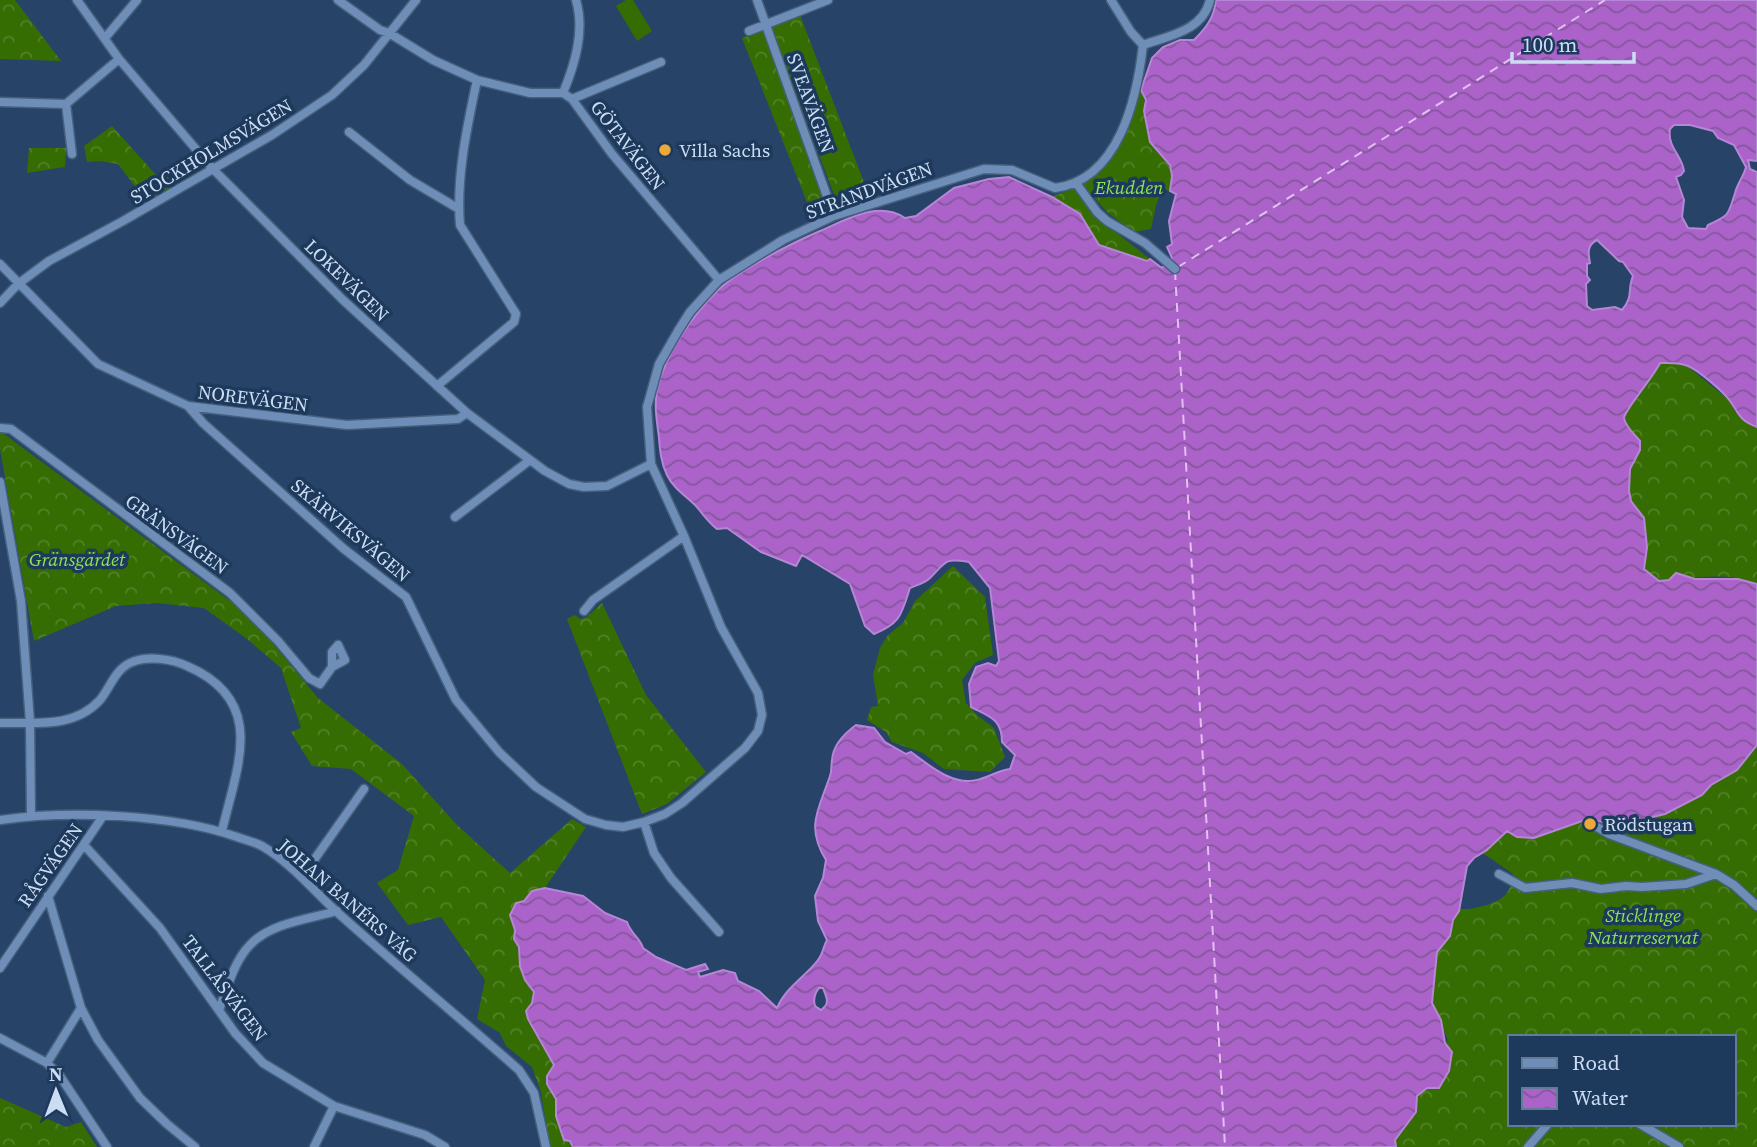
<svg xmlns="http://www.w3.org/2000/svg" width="1757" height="1147" font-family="'Source Serif 4',serif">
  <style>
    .forest { fill: url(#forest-crowns); fill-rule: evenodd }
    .pitch { fill: #366d03 }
    .water { fill: url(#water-waves); stroke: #b587d6; stroke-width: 2; fill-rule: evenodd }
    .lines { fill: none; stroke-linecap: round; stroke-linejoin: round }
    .ferry { stroke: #e3c0f3; stroke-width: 2; stroke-dasharray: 9 7; stroke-linecap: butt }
    .minor-casing { stroke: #465f7d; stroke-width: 11 }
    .minor { stroke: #6f8eb7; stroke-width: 8 }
    .poi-dot { fill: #eca93a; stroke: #1d395c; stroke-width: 2.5 }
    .labels { text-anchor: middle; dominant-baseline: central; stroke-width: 7; stroke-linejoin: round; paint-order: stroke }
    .street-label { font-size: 19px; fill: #ccddf3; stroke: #1d395c }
    .poi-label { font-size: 19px; fill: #ccddf3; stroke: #1d395c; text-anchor: start }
    .park-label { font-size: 19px; font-style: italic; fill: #8ce354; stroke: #1d395c }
  </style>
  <defs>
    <pattern id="forest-crowns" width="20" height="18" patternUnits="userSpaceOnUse" patternTransform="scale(1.75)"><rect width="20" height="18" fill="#366d03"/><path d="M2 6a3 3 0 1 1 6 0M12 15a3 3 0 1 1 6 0" fill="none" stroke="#528128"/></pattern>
    <pattern id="water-waves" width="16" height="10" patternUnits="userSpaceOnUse" patternTransform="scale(1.75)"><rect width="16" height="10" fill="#ab62c9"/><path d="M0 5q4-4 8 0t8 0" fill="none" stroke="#84579c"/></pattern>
  </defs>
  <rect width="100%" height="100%" fill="#274368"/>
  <path class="forest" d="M0,0H15L61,61L0,59Z
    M800,15L870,198L845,207L835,197L770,25Z
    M765,30L828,202V213L814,220L742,38Z
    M1141,90C1148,105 1143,122 1149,138C1158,164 1176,154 1170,191L1162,189L1156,205L1151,229L1134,232L1108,213L1082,184L1108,162L1127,131Z
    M112,126L157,176L194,155L196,162L192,176L146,201L118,164L100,161L87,162L84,146Z
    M29,148H66L65,167L27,173Z
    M1073,188L1095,216L1150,259L1147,261L1099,245L1080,214L1052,197Z
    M1656,360L1686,365L1730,401L1735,412L1757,419V585C1750,584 1743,580 1736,578C1716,574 1680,579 1659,581L1644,569L1624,494L1619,416Z
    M0,431L249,615L318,698L402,764L457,825L510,873L572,819L586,827L545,888L532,891L510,915L515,930L514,939L519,947L520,966L525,980L534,992L532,1003L526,1011L533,1028L554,1065L547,1076V1084L556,1099V1116L573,1147H550L541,1092L532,1067L506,1046L500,1033L477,1019L485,980L441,917L408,925L377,883L398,870L414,816L351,769L312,766L291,732L301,728L281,668L247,639L204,608L156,603L116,606L34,641L0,449Z
    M953,566L985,597L993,655L975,663L962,680L966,703L977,715L994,728L1005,757L990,772L944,769L923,753L892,742L886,732L867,720L871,707L878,706L873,675L880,648L888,635L903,623L915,601Z
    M602,603L646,695L706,772L667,804L642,814L567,619L575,615L580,619L587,617Z
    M1757,741V903L1753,905L1754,909H1757V1147H1394C1397,1125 1410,1100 1428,1087L1432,1089L1438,1083L1448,1047L1445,1043L1448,1040L1430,999L1434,952L1456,908C1465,910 1471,909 1479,907C1500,902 1511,896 1513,874L1477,849L1505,830ZM1510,1037H1734V1124H1510Z
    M0,1098L66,1127L81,1122L97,1147H0Z"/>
  <path class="pitch" d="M626,0H633L652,31L637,41L616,6Z"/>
  <path class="water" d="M1216,0H1757V161L1748,160L1750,169L1757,172V427C1739,420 1740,415 1730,401C1724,392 1698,370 1688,366C1680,362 1669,363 1660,363C1654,376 1624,411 1624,418C1625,426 1635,435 1640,441V450L1630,469L1629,491L1631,501L1644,518L1647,547L1644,569L1659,581L1669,580L1676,573L1695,579H1738L1757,584V745L1737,770L1711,785L1702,795L1665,814L1623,824L1585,820L1534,838L1517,837L1507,831L1487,850L1474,858L1467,866L1459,911L1453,920L1450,936L1437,952L1432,1003L1441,1020L1445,1043L1452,1052L1449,1071L1439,1088H1427L1417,1096L1416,1112L1395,1140L1396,1147H573L570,1141L564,1140L556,1116V1099L547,1084V1076L554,1065L528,1019L526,1011L532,1003L534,992L525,980L520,966L519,947L514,939L515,930L510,915L516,903L524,901L532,891L545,888L583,896L605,913L627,922C631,934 641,939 643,948L656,957L686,970L705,964L708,969L698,972L700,977L723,970L735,973L738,981L759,991L777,1008C785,988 805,977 818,960C823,954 823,947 827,940L818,921L815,896L823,878L826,860C805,826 819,809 830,776C832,770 831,766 832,760C833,745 845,733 856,725L874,728L885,742L906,754L911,752C930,766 953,786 977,780C989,777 997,771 1010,769L1015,755L1002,742C1002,719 990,717 971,707L969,684L976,667L988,663L996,666L999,661L990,588L969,562C944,558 947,561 930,578C925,583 917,585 910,588C901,615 901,623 874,634L865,626L850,584L802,555L796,566L761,552L727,528L717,529C708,522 703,514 696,506C686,496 673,488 667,475C661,463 660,450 659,438C657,422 654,406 657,390C665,354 692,316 718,290C739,270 792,243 820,231C846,220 878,200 905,218L916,216L954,188L989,179L1009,177L1052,197L1080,214L1099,245L1147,261L1150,259L1162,268L1172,258L1167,247L1172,244L1169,221L1176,194L1170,191L1172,176L1170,165L1150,142L1144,111L1146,100L1141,90L1152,58L1163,47L1180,40H1194C1206,28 1214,18 1216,0ZM1674,125H1690L1713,131L1718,138L1734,145L1746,167C1744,176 1737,184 1735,193C1728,215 1730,215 1708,225L1706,229L1688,228L1682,217L1684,200L1676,177L1681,175L1684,171C1682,155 1667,147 1670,129ZM1597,240L1619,261L1623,262L1633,276C1627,290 1634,296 1622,310L1615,307L1592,310L1587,306L1586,284L1590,280L1587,276V264L1590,263C1588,253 1587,245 1597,240ZM819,988H823C826,997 831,1003 821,1010L815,1006C813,999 814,994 819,988Z"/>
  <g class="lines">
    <path class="ferry" d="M1178,267L1605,0
      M1175,271L1225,1147"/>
    <g class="minor-casing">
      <path id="minor" d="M77,0L119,59L212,168L343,300L467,413L545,471L569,484L584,487L607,486L651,464
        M338,0L380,30L389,33L433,60L477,80L530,93H563L572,99L612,154L719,280
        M757,0L834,216
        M1111,0L1131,32L1143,45
        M749,31L828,0
        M105,38L137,0
        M1143,45C1168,36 1203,31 1210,0
        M563,93C575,64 585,31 576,0
        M572,99L661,62
        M0,102L66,104L119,59
        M66,104L72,154
        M349,132L410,180L459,209
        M1076,183L1097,212L1107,221L1145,243L1175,269
        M0,264L98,364L188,406L347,425L458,419L467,413
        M0,303L18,284L49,261L123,221L272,135L332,95L364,65L416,0
        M437,386L514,322L516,314L460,225C456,177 467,127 477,80
        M188,406L203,423L344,549L406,597L456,700L499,752L536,787L585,819L606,825L623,827L644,822L665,814L682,803L745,748L758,731L762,715L758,693L721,627L684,536L651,464L647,407L659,364L678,331L690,312L719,280L783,240L834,216L984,169L1012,170L1055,188C1119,180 1137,98 1143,45
        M0,428L11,429L230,593L278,641L309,678L320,684L332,667L345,660L338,645L332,652V667
        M0,482L21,601L30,722L31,815
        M455,517L530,460
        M584,611L593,600L684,536
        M0,723C36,722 73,729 100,700C110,688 115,670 130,663C147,655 172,659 187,666C268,701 237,766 222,831
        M0,820C68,810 172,814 237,837C245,840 255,842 262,846C291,863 313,890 338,913C397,966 459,1017 519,1070L534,1093L546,1147
        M644,822L654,853L671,878L719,932
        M1597,827L1609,834L1716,874L1734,885L1757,906
        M84,845L160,928L235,1033L263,1063L334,1106L425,1135L445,1147
        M1499,874L1525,888L1572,883L1601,889L1626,886L1642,887L1686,884L1716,874
        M302,877L364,789
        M48,896L81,1008L98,1040L140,1098L167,1124L195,1147
        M0,968L103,816
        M219,1010C227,989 234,961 250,945C270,923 309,919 337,911
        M0,1038L47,1063L60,1076L107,1147
        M47,1063L81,1008
        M1640,1124L1679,1147
        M314,1147L334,1106
        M1528,1147L1548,1124"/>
    </g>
    <use href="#minor" class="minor"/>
  </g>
  <g class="poi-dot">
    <circle cx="665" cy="150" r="7"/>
    <circle cx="1590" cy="824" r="7"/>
  </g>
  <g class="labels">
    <g class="street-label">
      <text transform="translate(811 103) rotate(70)">SVEAVÄGEN</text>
      <text transform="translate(628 145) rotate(52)">GÖTAVÄGEN</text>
      <text transform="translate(211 151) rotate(-31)">STOCKHOLMSVÄGEN</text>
      <text transform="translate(869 190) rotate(-20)">STRANDVÄGEN</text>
      <text transform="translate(347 280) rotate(44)">LOKEVÄGEN</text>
      <text transform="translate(253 398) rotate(7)">NOREVÄGEN</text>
      <text transform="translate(351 530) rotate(40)">SKÄRVIKSVÄGEN</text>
      <text transform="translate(177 534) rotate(36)">GRÄNSVÄGEN</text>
      <text transform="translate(50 865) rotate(-55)">RÅGVÄGEN</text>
      <text transform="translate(348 900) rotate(41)">JOHAN BANÉRS VÄG</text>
      <text transform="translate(225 988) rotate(53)">TALLÅSVÄGEN</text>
    </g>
    <g class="poi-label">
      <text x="679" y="150">Villa Sachs</text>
      <text x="1604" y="824">Rödstugan</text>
    </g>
    <g class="park-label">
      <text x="1129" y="187">Ekudden</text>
      <text x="77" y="559">Gränsgärdet</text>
      <text x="1643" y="915">Sticklinge<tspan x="1643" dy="22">Naturreservat</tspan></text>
    </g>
  </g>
  <rect x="1508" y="1035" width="228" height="91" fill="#1d395c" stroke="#637b98" stroke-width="2"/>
  <rect x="1522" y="1058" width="35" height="10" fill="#6f8eb7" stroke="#637b98" stroke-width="2"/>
  <text x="1572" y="1070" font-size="21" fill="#ccddf3">Road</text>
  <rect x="1522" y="1088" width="35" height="21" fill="url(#water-waves)" stroke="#637b98" stroke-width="2"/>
  <text x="1572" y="1105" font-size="21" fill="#ccddf3">Water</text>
  <g transform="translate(56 1091) rotate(359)" stroke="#1d395c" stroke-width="5" paint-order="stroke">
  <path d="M0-5L12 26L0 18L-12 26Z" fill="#ccddf3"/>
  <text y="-10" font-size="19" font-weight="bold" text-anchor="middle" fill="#ccddf3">N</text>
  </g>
  <path d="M1512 52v10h122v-10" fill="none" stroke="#ccddf3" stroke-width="3.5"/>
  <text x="1522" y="52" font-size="21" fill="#ccddf3" stroke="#1d395c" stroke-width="5" paint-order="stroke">100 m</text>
</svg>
